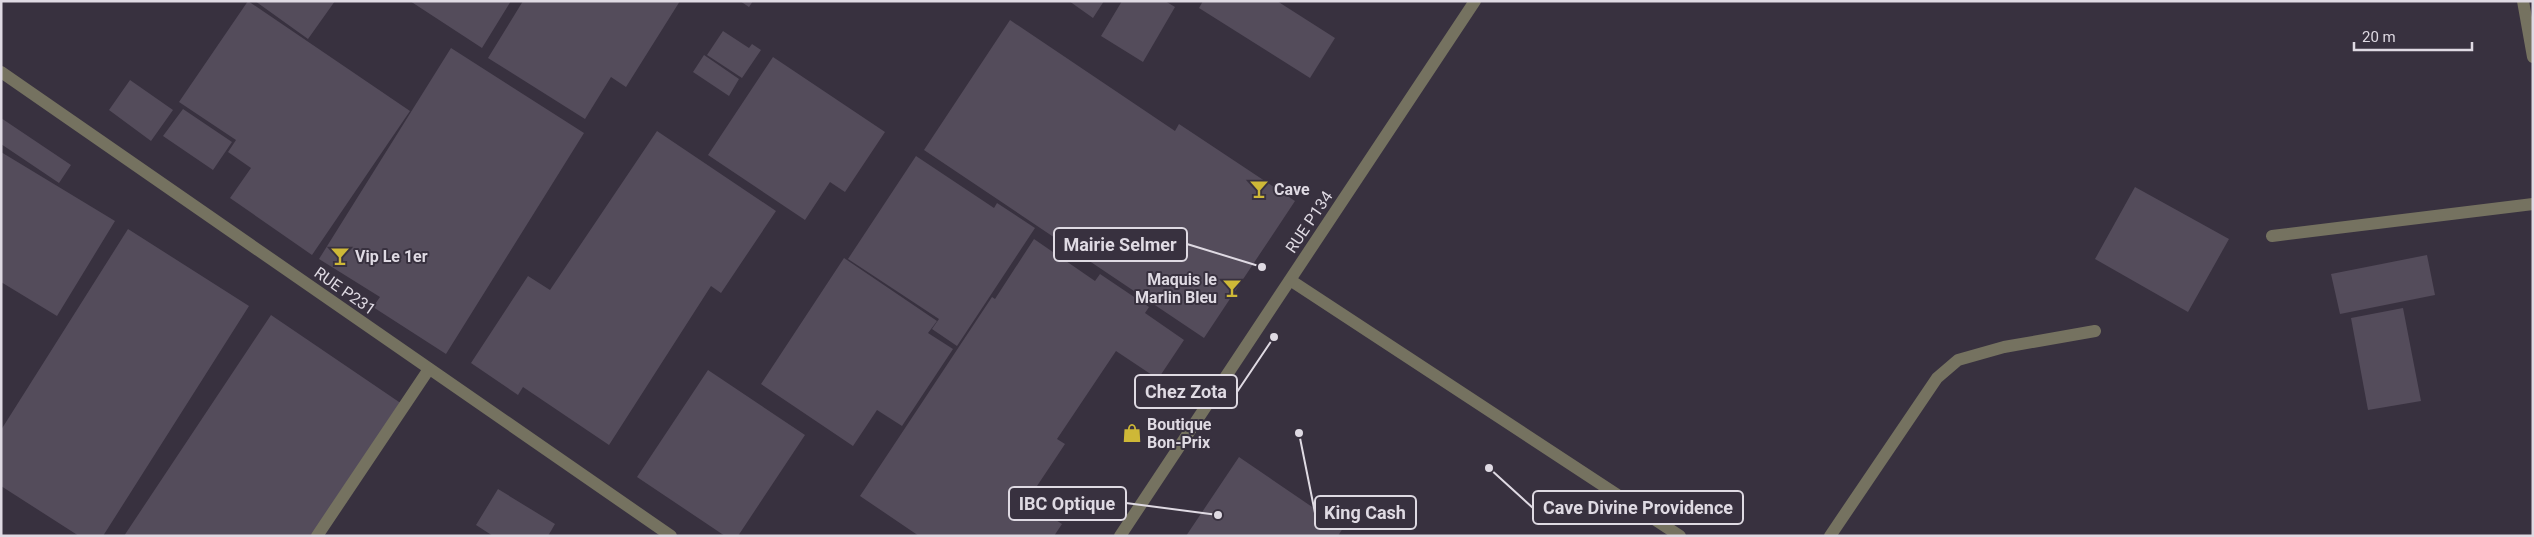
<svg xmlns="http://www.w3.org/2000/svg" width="2534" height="537" font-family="Roboto,sans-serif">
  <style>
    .building { fill: #544c5b }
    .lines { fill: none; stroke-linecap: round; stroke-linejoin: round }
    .minor { stroke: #757260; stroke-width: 12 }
    .labels { text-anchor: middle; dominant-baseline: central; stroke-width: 4; stroke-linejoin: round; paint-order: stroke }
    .poi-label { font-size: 16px; font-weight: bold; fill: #dfdae3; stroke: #38313f; text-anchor: start }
    .street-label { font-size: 16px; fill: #dfdae3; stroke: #38313f }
    .leader { fill: none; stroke: #dfdae3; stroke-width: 2 }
    .callout-dot { fill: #dfdae3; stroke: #38313f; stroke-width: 2 }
    .callout { fill: #38313f; stroke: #dfdae3; stroke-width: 2 }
    .callout-label { font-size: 18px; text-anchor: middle; font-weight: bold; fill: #dfdae3 }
  </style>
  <rect width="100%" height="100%" fill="#38313f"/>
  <path class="building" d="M248,1L410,111L312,255L230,198L251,168L228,152L236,140L179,102Z
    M255,1H335L308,39Z
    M410,1H511L482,48Z
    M523,1H680L626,87L611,77L585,119L488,58Z
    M740,1H753L749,7Z
    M1069,1H1104L1093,18Z
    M1122,1H1165L1175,7L1143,62L1101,36Z
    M1203,1H1277L1335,38L1310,78L1199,8Z
    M1010,20L1175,131L1179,124L1295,201L1204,338L924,150Z
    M723,31L749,48L752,44L761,50L742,78L707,55Z
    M451,48L584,133L446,354L373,307L380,297L319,259Z
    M704,55L739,79L729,96L693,72Z
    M773,57L885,132L845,192L830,182L805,220L708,155Z
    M130,80L173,110L151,141L109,110Z
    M183,109L232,142L213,170L163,136Z
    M1,118L71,165L59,183L1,144Z
    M657,131L776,211L721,293L711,286L609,445L523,387L518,395L471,363L528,276L550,290Z
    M1,152L115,221L57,316L1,282Z
    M916,156L994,208L997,203L1035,228L957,346L932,329L939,319L848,259Z
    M2135,187L2229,239L2188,312L2095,259Z
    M128,229L249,306L103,536H79L1,486V430Z
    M1034,239L1095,281L1100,274L1149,307L1145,313L1184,340L1158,379L1116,351L1057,439L1065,444L1027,501L1062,524L1054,536H919L860,496L992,297L995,299Z
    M2427,255L2435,295L2340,314L2331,274Z
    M844,258L937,321L928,333L953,349L902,426L877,410L853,446L761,384Z
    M2403,308L2421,401L2368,410L2351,318Z
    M271,315L402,404L314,536H124Z
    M708,370L805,435L738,536H725L637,477Z
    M1239,457L1343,528L1338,536H1186Z
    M498,489L555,524L548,536H493L476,525Z"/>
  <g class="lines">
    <path class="minor" d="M2523,1L2533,57
      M1,72L671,536
      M2272,236L2533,204
      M1290,280L1680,536
      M317,536L429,369
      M1120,536L1475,1
      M1830,536L1937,378L1958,360L2004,347L2095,331"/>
  </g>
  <defs>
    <g id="bar-bare" transform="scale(1.5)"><path d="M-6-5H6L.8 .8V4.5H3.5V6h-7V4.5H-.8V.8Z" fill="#ceb837" stroke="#38313f" stroke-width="2.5" paint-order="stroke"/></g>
    <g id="shop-bare" transform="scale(1.5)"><path d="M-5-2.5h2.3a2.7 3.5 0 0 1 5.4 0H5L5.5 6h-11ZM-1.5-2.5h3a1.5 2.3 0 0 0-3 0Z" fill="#ceb837" stroke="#38313f" stroke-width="2.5" paint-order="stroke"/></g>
  </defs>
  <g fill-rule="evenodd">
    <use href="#bar-bare" x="1259" y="189"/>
    <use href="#bar-bare" x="340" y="256"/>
    <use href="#bar-bare" x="1232" y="288"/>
    <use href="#shop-bare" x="1132" y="433"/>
  </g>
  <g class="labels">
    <g class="poi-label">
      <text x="1274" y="189">Cave</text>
      <text x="355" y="256">Vip Le 1er</text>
      <text x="1217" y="279" text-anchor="end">Maquis le<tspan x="1217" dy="18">Marlin Bleu</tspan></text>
      <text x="1147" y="424">Boutique<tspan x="1147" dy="18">Bon-Prix</tspan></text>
    </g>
    <g class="street-label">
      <text transform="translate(1309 222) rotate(-56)">RUE P134</text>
      <text transform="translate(345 291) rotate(35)">RUE P231</text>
    </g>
  </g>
  <path class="leader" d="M1262 267L1187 244M1274 337L1237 392M1218 515L1126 503M1489 468L1533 508M1299 433L1315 513"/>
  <g class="callout-dot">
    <circle cx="1262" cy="267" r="5"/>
    <circle cx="1274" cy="337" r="5"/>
    <circle cx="1218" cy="515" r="5"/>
    <circle cx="1489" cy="468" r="5"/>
    <circle cx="1299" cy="433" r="5"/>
  </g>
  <g class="callout">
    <rect x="1054" y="228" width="133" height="33" rx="5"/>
    <rect x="1135" y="375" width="102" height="33" rx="5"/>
    <rect x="1009" y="487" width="117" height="33" rx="5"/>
    <rect x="1533" y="491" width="210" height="33" rx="5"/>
    <rect x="1315" y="496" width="101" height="33" rx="5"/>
  </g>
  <g class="callout-label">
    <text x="1120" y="251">Mairie Selmer</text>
    <text x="1186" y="398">Chez Zota</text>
    <text x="1067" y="510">IBC Optique</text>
    <text x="1638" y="514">Cave Divine Providence</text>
    <text x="1365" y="519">King Cash</text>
  </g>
  <rect width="2534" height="537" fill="none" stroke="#dfdae3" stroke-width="5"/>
  <path d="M2354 42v8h118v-8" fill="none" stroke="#dfdae3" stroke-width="2.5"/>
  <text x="2362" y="42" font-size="15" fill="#dfdae3" stroke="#38313f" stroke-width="4" paint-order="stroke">20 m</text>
</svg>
